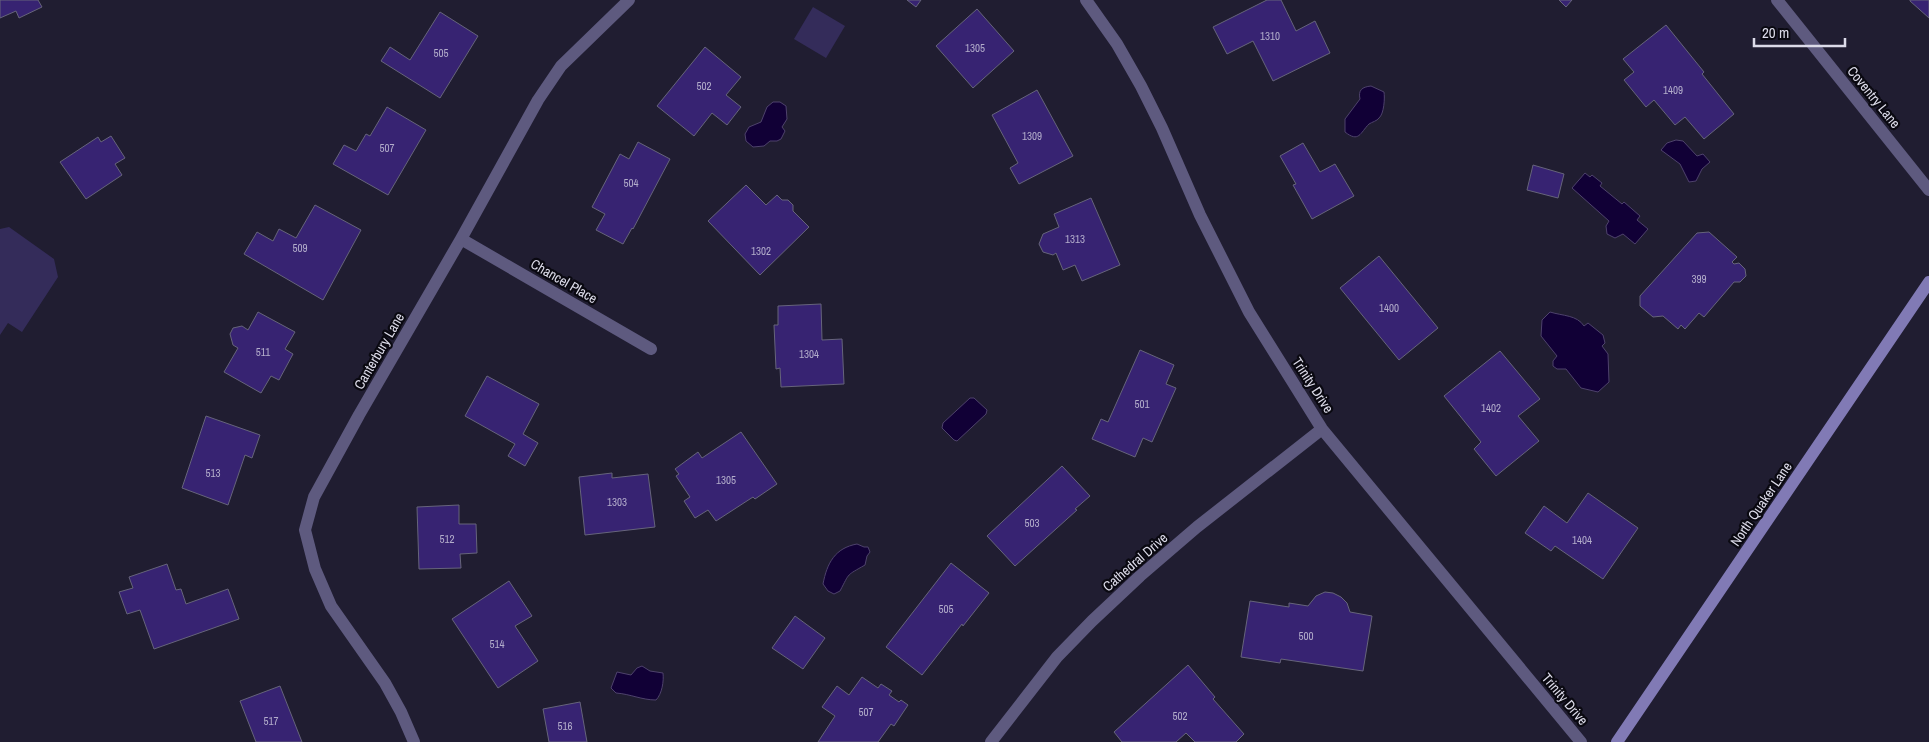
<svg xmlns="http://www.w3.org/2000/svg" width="1929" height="742" font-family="'Archivo Narrow',sans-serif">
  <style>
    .green { fill: #342c5a }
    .water { fill: #110036; stroke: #4e426c }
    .building { fill: #372372; stroke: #66647b }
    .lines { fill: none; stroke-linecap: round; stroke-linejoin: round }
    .minor { stroke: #5e5a7f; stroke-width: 12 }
    .secondary { stroke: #817ab5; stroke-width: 12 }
    .labels { text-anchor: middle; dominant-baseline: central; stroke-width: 4.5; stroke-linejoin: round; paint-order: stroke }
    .number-label { font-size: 11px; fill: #b3adcb }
    .street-label { font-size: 14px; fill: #dcdbe9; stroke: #0a0911 }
  </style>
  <rect width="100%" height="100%" fill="#201d31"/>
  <path class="green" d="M813,7L845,26L826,58L794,39Z
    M9,227L54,259L58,277L22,332L8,323L0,335V229Z"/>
  <path class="water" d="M1371,86L1384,92C1385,98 1384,114 1379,118C1377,121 1372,122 1369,124C1360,133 1359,143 1345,132V119L1360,99C1358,90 1362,87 1371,86Z
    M773,102H780L786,106L787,119L782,127L785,131L781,139L777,141H770L764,146L753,147L746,141L745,134L749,127L761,122L767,107Z
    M1676,140L1683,141L1697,156L1703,154L1710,162L1702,169L1696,181L1689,182L1680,164L1661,150L1667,143Z
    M1585,173L1590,177L1592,175L1602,183L1600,186L1622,204L1624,202L1640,216L1637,220L1648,229L1635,244L1623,234L1615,238L1607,234L1606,226L1609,221L1572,188Z
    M1550,312C1563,316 1577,315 1584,326L1588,323L1603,335L1605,343L1602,346L1608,354L1609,382L1598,392L1581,388L1566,369H1557L1553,366V361L1557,356L1541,336L1542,320Z
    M970,398H974L987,410L986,414L957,441L954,440L942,428L943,423Z
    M857,544L864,547H868L870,552L867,556L865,565C846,576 850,572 840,591L834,594L828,591L823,584C827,563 835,548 857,544Z
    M642,666L650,671L663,673C664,681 662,694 656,700C642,700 630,694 616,693L611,688L617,672L631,675L637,668Z"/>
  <path class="building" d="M0,0H38L42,7L19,18L16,11L0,18Z
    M907,0H921L916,7Z
    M1267,0H1281L1296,31L1315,21L1330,53L1273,81L1253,41L1227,54L1213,27Z
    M1559,0H1572L1566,7Z
    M1910,0H1929V18L1910,1Z
    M977,9L1014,51L973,88L936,46Z
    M440,12L478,36L440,98L381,61L390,47L410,60Z
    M1666,25L1704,72L1702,74L1734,114L1704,139L1685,117L1675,125L1654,100L1646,107L1624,80L1634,72L1623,59Z
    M705,47L741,77L726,95L741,107L727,125L712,113L694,136L657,106Z
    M1037,90L1073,156L1019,184L1010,168L1018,163L992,115Z
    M387,107L426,130L388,195L333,164L344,145L356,151L366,134L370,136Z
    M111,136L125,158L115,164L122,175L86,199L60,162L98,137L101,142Z
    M638,142L670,159L633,229L632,228L623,244L596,230L605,214L592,207L620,154L629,159Z
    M1303,143L1320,172L1335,164L1354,196L1312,219L1293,185L1296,184L1280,156Z
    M1533,165L1564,174L1558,198L1527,190Z
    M746,185L766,205L777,195L782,200H788L793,205V211L809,227L760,275L708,221Z
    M1091,198L1120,265L1082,281L1075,265L1063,270L1056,253L1053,255L1043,252L1039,244L1043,234L1059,227L1054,214Z
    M315,205L361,230L323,300L244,254L257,232L273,241L279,229L296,238Z
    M1709,232L1737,257L1732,262L1734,264L1739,263L1745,269L1746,276L1740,282H1734L1704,317L1699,313L1685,329L1681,325L1678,329L1663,316L1653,317L1640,306V296L1697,233Z
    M1379,256L1438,328L1399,360L1340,288Z
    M821,304L822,340L842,339L844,384L781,387L780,368L776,369L774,325H778V306Z
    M258,312L295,332L285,349L293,354L279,380L271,376L261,393L224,372L238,348L233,345L230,334L233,328L242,326L248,330Z
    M1140,350L1174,365L1166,384L1176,388L1152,442L1143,438L1135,457L1092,439L1101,419L1108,422Z
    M1500,351L1540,399L1518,416L1539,441L1496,476L1474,449L1481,442L1444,396Z
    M487,376L539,404L523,434L538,443L525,466L508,456L515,444L465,416Z
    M206,416L260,435L252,458L245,455L228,505L182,488Z
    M741,432L777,484L755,499L753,497L716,521L708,510L695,518L684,501L690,497L676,476L679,474L675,469L698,452L702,458Z
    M1062,466L1090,496L1075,509L1077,510L1015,566L987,536Z
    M612,473V478L648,474L655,527L585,535L579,477Z
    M1588,493L1638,528L1603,579L1555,546L1551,551L1525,533L1544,506L1567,523Z
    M459,505V524H476L477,553L460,554L461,568L419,569L417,507Z
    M951,563L989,593L963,626L962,624L922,675L886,647Z
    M167,564L176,590L181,589L186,604L228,589L239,619L154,649L140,610L127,614L119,592L133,588L129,577Z
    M509,581L532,616L515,626L538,661L498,688L452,619Z
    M1325,592L1333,593L1341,597L1347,603L1350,612L1372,616L1363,671L1281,659L1280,663L1241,657L1250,601L1289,607V603L1308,606L1316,596Z
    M795,616L825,638L803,669L772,648Z
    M1188,665L1215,697L1213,699L1244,734L1236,742H1195L1186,733L1176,742H1122L1114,732Z
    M862,677L878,688L881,684L892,691L889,695L899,702L901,700L908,705L894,726L891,724L878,742H818L835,716L822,707L837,686L849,695Z
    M280,686L302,742H256L240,701Z
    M580,702L587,742H549L543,709Z"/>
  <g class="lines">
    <path class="minor" d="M1086,0L1117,44L1141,86L1162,128L1200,215L1249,312L1322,429L1581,742
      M1777,0L1929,190
      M461,239L651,349
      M414,742L401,712L385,683L331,606L315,569L305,530L314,497L359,415L461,239L538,100L561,66L629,0
      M991,742L1057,657L1092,621L1140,576L1197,527L1322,429"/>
    <path class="secondary" d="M1617,742L1929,282"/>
  </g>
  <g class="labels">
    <g class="number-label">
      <text x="1270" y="36">1310</text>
      <text x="975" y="48">1305</text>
      <text x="441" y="53">505</text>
      <text x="704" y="86">502</text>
      <text x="1673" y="90">1409</text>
      <text x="1032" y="136">1309</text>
      <text x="387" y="148">507</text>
      <text x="631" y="183">504</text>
      <text x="1075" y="239">1313</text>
      <text x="300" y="248">509</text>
      <text x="761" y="251">1302</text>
      <text x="1699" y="279">399</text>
      <text x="1389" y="308">1400</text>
      <text x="263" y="352">511</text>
      <text x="809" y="354">1304</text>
      <text x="1142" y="404">501</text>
      <text x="1491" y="408">1402</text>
      <text x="213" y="473">513</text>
      <text x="726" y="480">1305</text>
      <text x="617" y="502">1303</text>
      <text x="1032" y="523">503</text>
      <text x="447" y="539">512</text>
      <text x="1582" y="540">1404</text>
      <text x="946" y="609">505</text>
      <text x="1306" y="636">500</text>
      <text x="497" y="644">514</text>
      <text x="866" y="712">507</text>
      <text x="1180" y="716">502</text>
      <text x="271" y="721">517</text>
      <text x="565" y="726">516</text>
    </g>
    <g class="street-label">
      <text transform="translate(1874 97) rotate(51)">Coventry Lane</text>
      <text transform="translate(564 281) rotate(30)">Chancel Place</text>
      <text transform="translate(379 351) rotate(-60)">Canterbury Lane</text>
      <text transform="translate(1313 385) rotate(57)">Trinity Drive</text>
      <text transform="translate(1761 504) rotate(-56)">North Quaker Lane</text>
      <text transform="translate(1135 562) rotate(-41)">Cathedral Drive</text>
      <text transform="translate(1565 699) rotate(50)">Trinity Drive</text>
    </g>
  </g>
  <path d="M1754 38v8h91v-8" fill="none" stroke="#dcdbe9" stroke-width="2.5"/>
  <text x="1762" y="38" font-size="15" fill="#dcdbe9" stroke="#0a0911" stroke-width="4" paint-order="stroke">20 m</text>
</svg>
